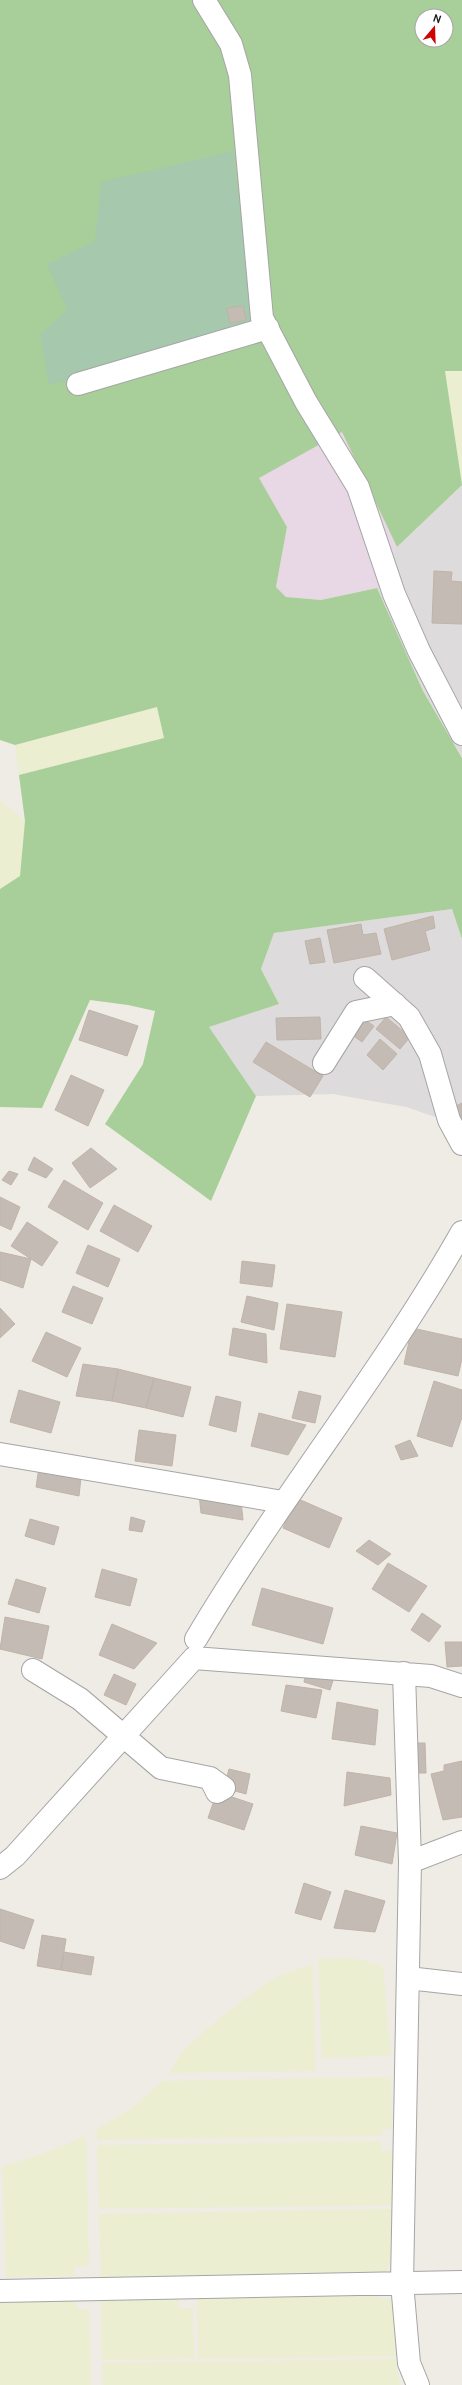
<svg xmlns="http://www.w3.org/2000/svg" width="462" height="2385" font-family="Cabin,sans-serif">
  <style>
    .residential { fill: #dddbdb }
    .industrial { fill: #e8d7e5 }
    .farmland { fill: #ebeed0 }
    .forest { fill: #a8cf99; fill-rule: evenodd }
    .cemetery { fill: #a6c8ac }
    .building { fill: #c4bcb4; stroke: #c1b3a7 }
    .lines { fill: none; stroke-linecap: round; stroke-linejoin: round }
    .minor-casing { stroke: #a5a5a5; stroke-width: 24 }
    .minor { stroke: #fff; stroke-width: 22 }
  </style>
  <rect width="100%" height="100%" fill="#efece5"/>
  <path class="residential" d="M462,485V757L423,691L377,588L397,547Z
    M452,909L462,939V1126L406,1107L333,1094L256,1096L209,1027L279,1004L261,969L274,933Z"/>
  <path class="industrial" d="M342,431L397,547L377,588L321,600L286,597L276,587L287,527L258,478Z"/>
  <path class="farmland" d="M445,370L462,371V485Z
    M157,707L164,738L19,775L15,745Z
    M0,800L25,821L20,876L0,889Z
    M346,1958L364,1960L383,1967L391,2056L322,2058L318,1959Z
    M313,1964L316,2071L169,2073L181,2053L218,2019L266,1984L281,1975Z
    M391,2077L392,2129H382V2136L97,2140V2129L131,2109L163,2081Z
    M86,2136L89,2266L75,2267V2276L6,2277L2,2166L35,2157Z
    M381,2141V2151H392L393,2205L99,2209L97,2145Z
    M394,2209L395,2266H387V2272L101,2277L99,2214Z
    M376,2293L379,2299H395L396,2356L198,2359L197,2298Z
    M178,2298L179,2308H193L194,2359L102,2360L101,2300Z
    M73,2300L79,2310L89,2309L91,2385H0V2302Z
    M396,2359L400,2385H103L102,2363Z"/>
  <path class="forest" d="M0,0H462V371H445L462,485L397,547L342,432L259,478L287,527L276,587L286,597L321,600L377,588L423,691L462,758V939L452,909L274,933L261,969L279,1004L209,1027L256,1096L211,1201L105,1124L143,1064L155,1011L128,1005L90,1000L42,1108L0,1107V889L20,876L25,821L19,775L164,738L157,707L15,745L0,740ZM422,16H446V40H422Z"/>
  <path class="cemetery" d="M233,151L255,324L49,385L40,335L67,310L47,264L95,241L101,182Z"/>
  <path class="building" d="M243,306L246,320L230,323L227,308Z
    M434,571L452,572L451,581L462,582V624L432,623Z
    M433,916L435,928L425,931L430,950L392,960L384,929Z
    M361,924L363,935L376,933L381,954L334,963L327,930Z
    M320,938L325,962L310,964L305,941Z
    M89,1010L138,1026L127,1056L79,1040Z
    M320,1017L321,1039L277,1040L276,1018Z
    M386,1017L410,1037L400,1049L376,1029Z
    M362,1018L374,1026L362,1042L351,1034Z
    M380,1039L397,1054L383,1070L367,1055Z
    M266,1042L323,1076L310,1097L253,1062Z
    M71,1075L104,1090L88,1126L55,1110Z
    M462,1103V1128L452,1108Z
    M91,1148L117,1169L90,1188L72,1163Z
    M34,1157L53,1169L46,1178L28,1170Z
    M9,1171L18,1174L11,1185L2,1180Z
    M64,1180L103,1203L88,1230L48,1207Z
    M0,1197L20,1207L11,1230L0,1225Z
    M114,1205L152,1226L138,1252L100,1231Z
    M27,1222L58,1242L42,1266L11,1246Z
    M88,1245L120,1259L108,1287L76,1273Z
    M0,1252L31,1259L23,1288L0,1280Z
    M242,1261L275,1265L272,1287L240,1283Z
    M73,1286L103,1298L92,1324L62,1312Z
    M247,1296L278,1303L274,1330L241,1322Z
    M287,1304L342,1312L335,1357L280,1349Z
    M0,1308L15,1324L0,1338Z
    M233,1328L266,1334L267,1363L229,1355Z
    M412,1328L462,1339V1359L458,1376L404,1364Z
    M46,1332L81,1348L67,1377L32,1361Z
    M83,1364L118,1369L112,1401L76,1396Z
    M118,1369L154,1378L146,1408L112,1401Z
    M154,1378L191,1387L183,1417L146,1408Z
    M434,1381L462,1390V1417L452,1447L417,1436Z
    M19,1390L60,1402L51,1433L10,1422Z
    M299,1391L321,1396L315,1423L292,1418Z
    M216,1396L241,1402L236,1432L209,1425Z
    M259,1413L306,1425L288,1455L251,1446Z
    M139,1430L176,1435L172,1466L135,1461Z
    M410,1440L418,1456L401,1460L395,1446Z
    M40,1461L82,1468L79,1496L36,1487Z
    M199,1494L241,1501L243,1520L201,1513Z
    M296,1498L342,1518L329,1548L283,1528Z
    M131,1517L145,1521L142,1532L129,1530Z
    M30,1519L59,1527L54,1545L25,1536Z
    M369,1540L391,1554L378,1565L356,1551Z
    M388,1563L427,1586L409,1612L372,1589Z
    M102,1569L137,1579L130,1606L95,1597Z
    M16,1579L46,1588L39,1613L8,1604Z
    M262,1588L333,1608L323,1644L252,1625Z
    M422,1613L441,1626L429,1642L411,1630Z
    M5,1617L49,1626L42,1659L0,1649Z
    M112,1624L157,1643L134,1669L99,1655Z
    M445,1642H462V1666L447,1667Z
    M306,1671L334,1677L330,1690L304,1682Z
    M114,1674L136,1684L126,1705L104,1695Z
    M286,1685L322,1690L316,1718L281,1711Z
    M337,1702L378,1710L375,1745L332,1739Z
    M415,1743H425L426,1773H414Z
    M462,1761V1817L443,1820L431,1774L444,1771V1765Z
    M229,1769L250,1774L246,1794L224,1788Z
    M347,1772L390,1778L391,1795L344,1806Z
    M217,1792L253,1804L244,1830L208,1818Z
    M361,1826L397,1833L392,1864L355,1855Z
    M304,1883L331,1892L321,1920L295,1913Z
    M345,1890L385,1901L375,1932L334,1928Z
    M0,1909L34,1920L24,1949L0,1941Z
    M42,1935L66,1939L61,1970L37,1966Z
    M64,1952L94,1957L91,1975L61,1970Z"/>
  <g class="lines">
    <g class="minor-casing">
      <path id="minor" d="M204,0L231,44L240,75L262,318L306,402L358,487L394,594L419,651L462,734
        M78,384L268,328
        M365,978L409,1017L430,1054L449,1120L462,1144
        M324,1063L356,1012L395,1004
        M0,1454L283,1502
        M196,1639C279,1499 382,1373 462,1232
        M33,1670L80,1699L161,1768L210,1778L224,1788L217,1792L210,1778
        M404,1673L410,1862L402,2283L409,2363L418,2385
        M410,1862L462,1842
        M0,1868L15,1856L194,1658L431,1676L462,1686
        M408,1978L462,1984
        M0,2291L462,2282"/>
    </g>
    <use href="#minor" class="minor"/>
  </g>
  <g transform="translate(434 28) rotate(19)"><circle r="19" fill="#ffffff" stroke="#a5a5a5"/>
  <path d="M0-3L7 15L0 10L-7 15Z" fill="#cc0501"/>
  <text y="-6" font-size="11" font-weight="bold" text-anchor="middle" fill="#1e1e1e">N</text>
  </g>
</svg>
